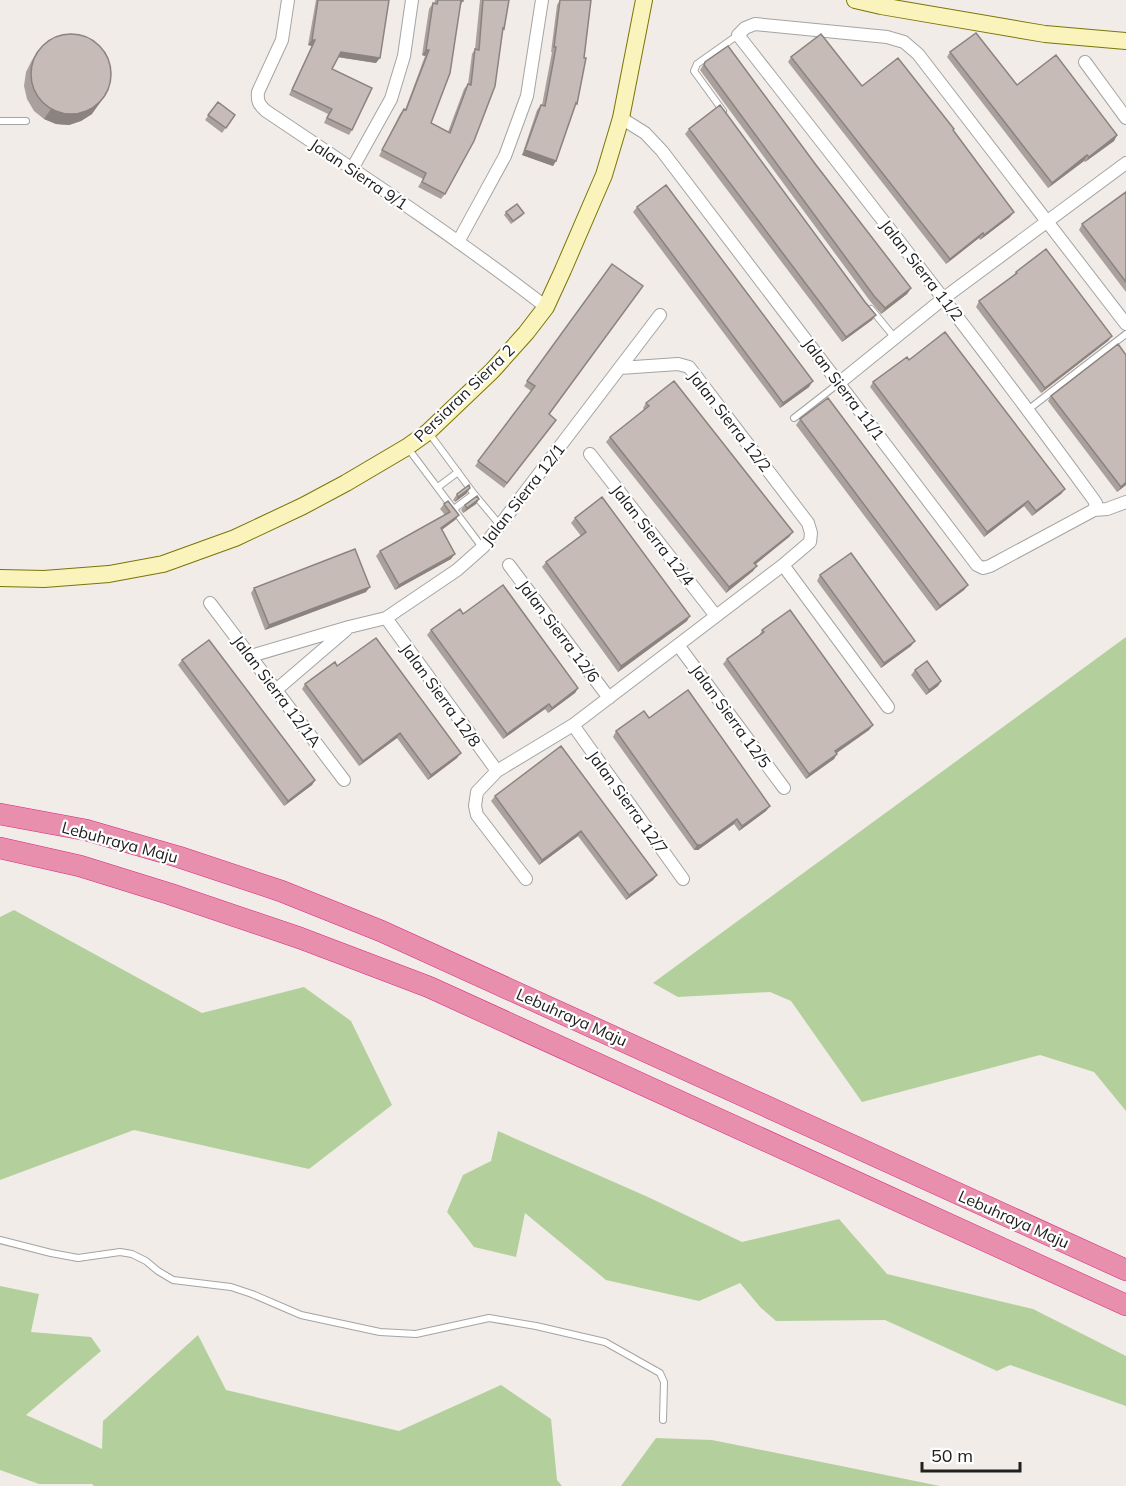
<svg xmlns="http://www.w3.org/2000/svg" width="1126" height="1486" font-family="Mulish,sans-serif">
  <style>
    .forest { fill: #b3d09c }
    .lines { fill: none; stroke-linecap: round; stroke-linejoin: round }
    .lane-casing { stroke: #a4a4a4; stroke-width: 8 }
    .street-casing { stroke: #a4a4a4; stroke-width: 14 }
    .secondary-casing { stroke: #7a7505; stroke-width: 18 }
    .highway-casing { stroke: #dc2780; stroke-width: 22 }
    .lane { stroke: #fff; stroke-width: 6 }
    .street { stroke: #fff; stroke-width: 12 }
    .secondary { stroke: #faf4bc; stroke-width: 16 }
    .highway { stroke: #e78fad; stroke-width: 21 }
    .wall { fill: #aaa19d }
    .shaded-wall { fill: #8b837f }
    .building { fill: #c6bbb6; stroke: #8b837f; stroke-width: 1.5 }
    .labels { text-anchor: middle; dominant-baseline: central; stroke-width: 4.5; stroke-linejoin: round; paint-order: stroke }
    .street-label { font-size: 16px; fill: #202020; stroke: #fff }
  </style>
  <rect width="100%" height="100%" fill="#f1ece7"/>
  <path class="forest" d="M1126,637V1111L1094,1072L1040,1055L862,1102L791,1001L770,992L678,997L653,983Z
    M14,910L202,1013L304,987L351,1021L392,1105L309,1169L134,1130L0,1180V917Z
    M498,1131L648,1197L742,1242L839,1219L887,1274L1033,1309L1126,1356V1406L1010,1365L997,1371L885,1320L776,1321L761,1308L740,1283L699,1301L606,1280L525,1213L516,1257L474,1247L447,1212L463,1175L491,1161Z
    M0,1286L39,1294L31,1332L91,1337L101,1351L26,1415L102,1449L103,1421L198,1335L226,1390L399,1431L501,1385L551,1419L557,1480L562,1486H94L92,1484H39L0,1470Z
    M656,1438L712,1440L940,1486H621Z"/>
  <g class="lines">
    <g class="lane-casing">
      <path id="lane" d="M723,111L694,71L697,64L738,35
        M0,121H26
        M871,309L895,338
        M1029,409L1126,334
        M794,418L839,383
        M429,433L474,494L500,525
        M407,447L482,547
        M438,487L458,472
        M454,509L474,494
        M0,1240L51,1253L78,1258L120,1252L132,1254L146,1261L158,1271L173,1280L231,1287L252,1294L301,1315L380,1332L416,1334L489,1318L536,1326L605,1342L660,1373L664,1382L663,1420"/>
    </g>
    <g class="street-casing">
      <path id="street" d="M288,0L282,40L258,92C257,101 259,105 266,111C360,174 456,237 546,307
        M1085,62L1126,118
        M621,118L645,133L662,151L977,565L983,568L990,566L1094,510L1107,509L1126,502
        M352,169L391,99L404,56L412,0
        M458,242L505,156L527,96L542,0
        M839,383L944,298L1126,163
        M590,454L716,616
        M1094,510L1096,503L1091,496C977,339 857,187 738,35L745,28L755,24L887,37L904,42L918,54L1126,324
        M509,565L609,698
        M783,565L888,707
        M210,603L344,780
        M386,618L497,771
        M678,645L784,788
        M251,656L349,627L386,618L457,570L483,547L500,525L660,315
        M276,690L346,630
        M573,725L683,879
        M526,879L477,815L475,806L477,792L497,771L573,725L783,565L810,542L811,533L808,523L689,367L678,364L620,368"/>
    </g>
    <g class="secondary-casing">
      <path id="secondary" d="M855,0L881,6L1045,34L1126,41
        M0,578L44,579L109,574L163,564L235,538L303,506L346,483L407,447L428,432L492,371L526,333L546,307L563,270L604,175L621,118L644,0"/>
    </g>
    <g class="highway-casing">
      <path id="highway" d="M0,814L86,830L179,857L281,891L381,931L1126,1270
        M0,848L80,866L170,894L300,938L429,987L1126,1305"/>
    </g>
    <use href="#lane" class="lane"/>
    <use href="#street" class="street"/>
    <use href="#secondary" class="secondary"/>
    <use href="#highway" class="highway"/>
  </g>
  <path class="wall" d="M316,0H389L376,63L338,57L332,69L352,130L349,135L324,123L328,114L289,95L312,46L308,45Z
    M435,0H463L461,5L431,123L448,132L464,89L468,84L472,54L475,49L480,0H509L502,32L445,194L441,199L418,187L423,179L379,156L400,114L404,109L405,110L425,56L422,55L429,9L433,3L434,4Z
    M560,0L574,108L556,161L553,166L522,155L537,110L541,105H542L552,52H551L557,5Z
    M39,50L92,114L81,121L69,125L56,124L44,119L34,111L27,99L24,86L26,72L32,60Z
    M950,52L1017,85L1117,135L1114,141L1085,162L1084,161L1048,188L947,57Z
    M791,57L862,86L953,130L1010,217L980,240L979,238L946,264L788,62Z
    M705,62L816,165L911,288L907,294L881,314L870,301L700,70Z
    M218,102L235,115L222,133L205,120Z
    M689,129L865,302L876,315L872,320L842,342L685,134Z
    M1126,192V292L1079,230L1082,224Z
    M637,207L809,387L780,408L633,212Z
    M506,212L524,213L522,216L511,224L504,215Z
    M612,264L549,414L556,420L504,488L475,466L531,391L524,386Z
    M1016,272L1112,336L1108,341L1041,393L976,307L979,301L1013,276Z
    M1126,355V485L1117,492L1048,401L1051,396Z
    M909,360L1065,489L1061,494L1032,516L1024,506L984,537L870,387L873,382Z
    M646,403L793,532L789,537L755,564L753,571L726,593L606,442L610,437L644,410L643,408Z
    M800,419L968,585L964,590L936,611L796,425Z
    M467,493L455,502L453,500L457,494Z
    M479,499L476,504L463,513L461,510L465,505Z
    M444,504L459,515L455,520L442,530L451,559L395,590L376,556L380,551L445,515L440,509Z
    M575,518L687,621L618,672L542,567L546,562L581,536L571,523Z
    M820,575L911,646L881,668L817,581Z
    M254,588L366,592L265,630L251,593Z
    M463,614L578,688L575,693L548,713L545,709L503,739L427,635L431,630Z
    M762,630L873,725L869,730L837,753L834,759L806,779L723,664L727,659L759,636Z
    M182,660L315,780L312,785L284,806L178,665Z
    M337,666L457,758L428,780L397,738L359,766L302,689L305,684Z
    M915,670L941,681L938,686L926,695L911,675Z
    M649,718L770,806L766,811L739,831L734,824L698,850H694L613,737L616,731Z
    M561,746L657,875L653,880L626,900L578,836L539,865L491,801L495,796Z"/>
  <path class="shaded-wall" d="M312,40H315L312,46L308,45Z
    M426,50H429L425,56L422,55Z
    M341,52L380,58L376,63L337,57Z
    M107,93L92,114L81,121L69,125L56,124L44,119L51,109Z
    M1117,135L1114,141L1085,162L1089,157Z
    M525,150L556,161L553,166L522,155Z
    M1087,155L1084,161L1048,188L1052,183Z
    M1014,212L1010,217L980,240L984,235Z
    M983,233L979,238L946,264L950,259Z
    M911,288L907,294L881,314L885,308Z
    M876,315L872,320L842,342L846,337Z
    M1112,336L1108,341L1041,393L1045,388Z
    M813,381L809,387L780,408L783,403Z
    M1126,482V485L1117,492L1121,487Z
    M470,488L467,493L455,502L458,497Z
    M1065,489L1061,494L1032,516L1036,511Z
    M479,499L476,504L463,513L467,508Z
    M1028,501L1024,506L984,537L987,532Z
    M459,515L455,520L437,533L441,528Z
    M793,532L789,537L751,568L754,563Z
    M455,554L451,559L395,590L399,585Z
    M757,566L753,571L726,593L729,587Z
    M968,585L964,590L936,611L940,606Z
    M370,587L366,592L265,630L269,625Z
    M690,616L687,621L618,672L621,666Z
    M915,641L911,646L881,668L884,663Z
    M941,681L938,686L926,695L929,690Z
    M578,688L575,693L548,713L552,708Z
    M549,704L545,709L503,739L507,734Z
    M873,725L869,730L832,756L835,751Z
    M400,733L397,738L359,766L363,761Z
    M461,753L457,758L428,780L431,775Z
    M837,754L834,759L806,779L809,774Z
    M315,780L312,785L284,806L288,801Z
    M770,806L766,811L739,831L742,826Z
    M737,819L734,824L698,850H694L697,845Z
    M581,831L578,836L539,865L542,860Z
    M657,875L653,880L626,900L629,895Z"/>
  <path class="building" d="M318,0H389L380,58L341,52L332,69L372,88L352,130L327,118L332,109L292,90L315,40H312Z
    M438,0H463V1H461L450,73L431,123L450,133L468,84L471,85L475,49L479,50L483,0H509L504,29L503,28L495,86L474,141L445,194L422,182L426,173L382,150L404,109L406,110L429,50H426L433,3L437,4Z
    M560,0H591L584,58H586L577,104L576,103L556,161L525,150L541,105L545,106L556,47H554Z
    M976,33L1017,85L1056,55L1117,135L1089,157L1087,155L1052,183L950,52Z
    M31 74a40 40 0 1 1 80 0a40 40 0 1 1-80 0Z
    M821,34L862,86L898,58L954,129L953,130L1014,212L984,235L983,233L950,259L791,57Z
    M728,46L816,165L911,288L885,308L874,296L704,65L705,62Z
    M218,102L235,115L226,128L208,115Z
    M720,105L865,302L876,315L846,337L689,129Z
    M666,185L813,381L783,403L637,207Z
    M1126,192V282L1082,224Z
    M517,204L524,213L513,221L506,212Z
    M1046,249L1112,336L1045,388L979,301L1017,273L1016,272Z
    M612,264L643,286L549,414L556,420L507,483L478,461L535,386L527,381Z
    M945,332L1065,489L1036,511L1028,501L987,532L873,382L907,357L909,360Z
    M1118,344L1126,355V482L1121,487L1051,396Z
    M674,381L793,532L754,563L757,566L729,587L610,437L649,406L646,403Z
    M828,398L968,585L940,606L800,419Z
    M469,485L470,488L458,497L457,494Z
    M477,496L479,499L467,508L465,505Z
    M602,497L690,616L621,666L546,562L586,532L575,518Z
    M448,501L459,515L441,528L455,554L399,585L380,551L450,512L444,504Z
    M355,549L370,587L269,625L254,588Z
    M851,553L915,641L884,663L820,575Z
    M503,585L578,688L552,708L549,704L507,734L431,630L460,609L463,614Z
    M790,610L873,725L835,751L837,754L809,774L727,659L764,632L762,630Z
    M376,638L461,753L431,775L400,733L363,761L305,684L335,662L337,666Z
    M209,640L315,780L288,801L182,660Z
    M927,661L941,681L929,690L915,670Z
    M688,690L770,806L742,826L737,819L701,845H697L616,731L644,711L649,718Z
    M561,746L657,875L629,895L581,831L542,860L495,796Z"/>
  <g class="labels">
    <g class="street-label">
      <text transform="translate(359 174) rotate(34)">Jalan Sierra 9/1</text>
      <text transform="translate(922 270) rotate(52)">Jalan Sierra 11/2</text>
      <text transform="translate(844 389) rotate(53)">Jalan Sierra 11/1</text>
      <text transform="translate(464 393) rotate(-44)">Persiaran Sierra 2</text>
      <text transform="translate(730 421) rotate(52)">Jalan Sierra 12/2</text>
      <text transform="translate(523 494) rotate(-52)">Jalan Sierra 12/1</text>
      <text transform="translate(653 535) rotate(52)">Jalan Sierra 12/4</text>
      <text transform="translate(559 631) rotate(53)">Jalan Sierra 12/6</text>
      <text transform="translate(277 691) rotate(53)">Jalan Sierra 12/1A</text>
      <text transform="translate(441 695) rotate(54)">Jalan Sierra 12/8</text>
      <text transform="translate(731 716) rotate(54)">Jalan Sierra 12/5</text>
      <text transform="translate(628 802) rotate(54)">Jalan Sierra 12/7</text>
      <text transform="translate(120 842) rotate(15)">Lebuhraya Maju</text>
      <text transform="translate(572 1017) rotate(24)">Lebuhraya Maju</text>
      <text transform="translate(1014 1219) rotate(24)">Lebuhraya Maju</text>
    </g>
  </g>
  <path d="M922 1462v9h98v-9" fill="none" stroke="#202020" stroke-width="3"/>
  <text x="931" y="1462" font-size="18" fill="#202020" stroke="#ffffff" stroke-width="4.5" paint-order="stroke">50 m</text>
</svg>
